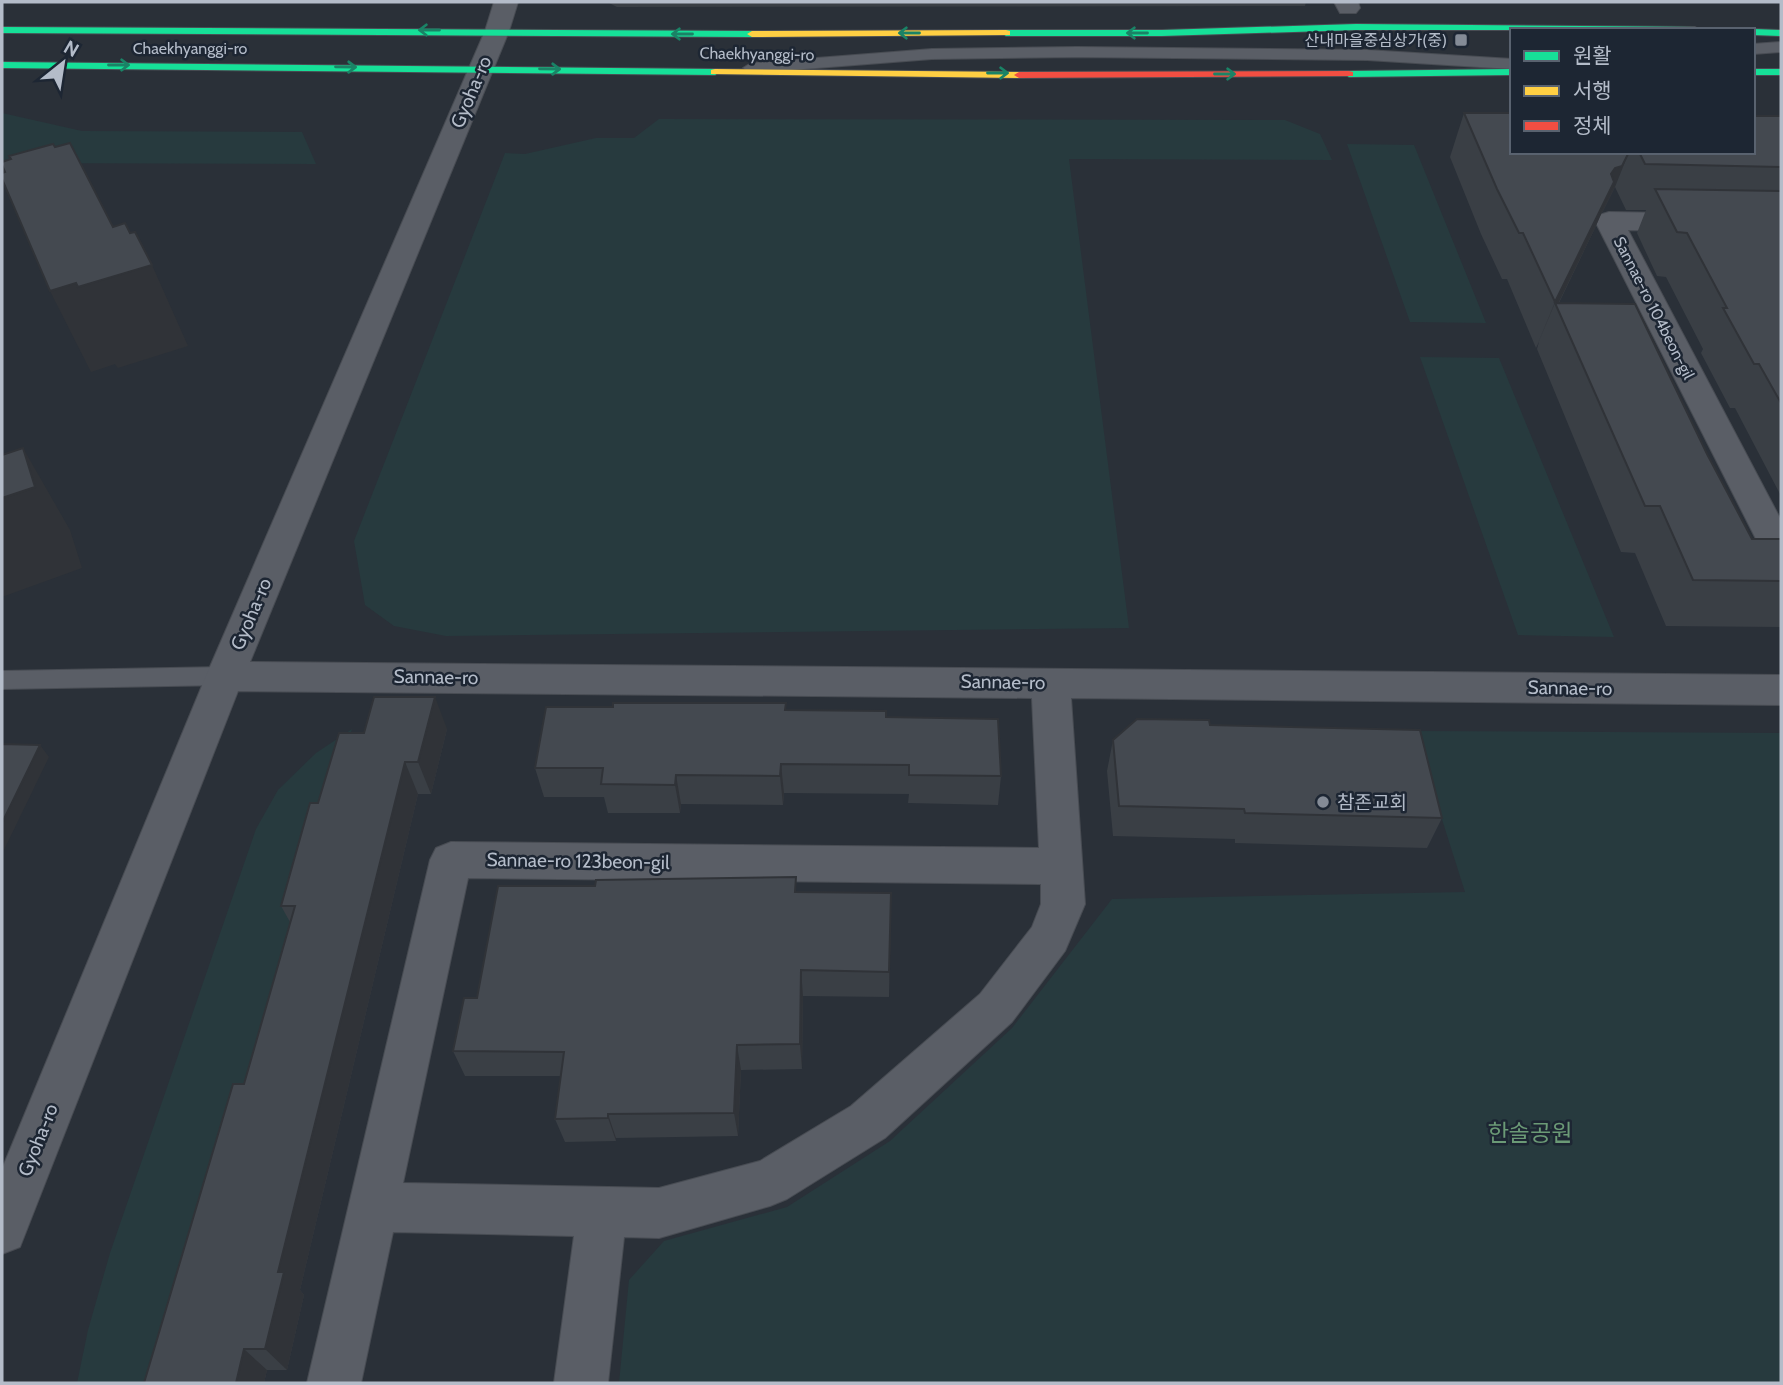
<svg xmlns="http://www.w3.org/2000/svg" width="1783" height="1385" font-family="Cabin,'Noto Sans KR',sans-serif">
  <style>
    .green { fill: #273a3e }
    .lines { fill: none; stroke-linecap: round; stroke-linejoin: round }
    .lane-casing { stroke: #484c53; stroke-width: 2 }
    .street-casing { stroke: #484c53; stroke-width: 2 }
    .fast-casing { stroke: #484c53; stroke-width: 2 }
    .slow-casing { stroke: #484c53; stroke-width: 2 }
    .jam-casing { stroke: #484c53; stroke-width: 2 }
    .lane { fill: #5a5e66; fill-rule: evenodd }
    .street { fill: #5a5e66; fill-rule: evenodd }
    .fast { fill: #16e098; fill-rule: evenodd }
    .slow { fill: #ffcf43; fill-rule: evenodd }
    .jam { fill: #f24e42; fill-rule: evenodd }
    .wall { fill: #3a3f45 }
    .shaded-wall { fill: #303338 }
    .building { fill: #444950; stroke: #303338; stroke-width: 2 }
    .oneway { stroke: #1a8366 }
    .poi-dot { fill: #848b96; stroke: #1d2633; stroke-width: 2.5 }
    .labels { text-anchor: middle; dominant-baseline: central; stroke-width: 5; stroke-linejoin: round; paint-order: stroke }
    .far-poi-label { font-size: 16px; fill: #b4bcc9; stroke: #1d2633; text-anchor: end }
    .far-street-label { font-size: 16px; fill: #b4bcc9; stroke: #1d2633 }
    .street-label { font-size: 19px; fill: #b4bcc9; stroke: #1d2633 }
    .poi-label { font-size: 19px; fill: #b4bcc9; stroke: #1d2633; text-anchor: start }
    .near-park-label { font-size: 23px; fill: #6b9a76; stroke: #1d2633 }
  </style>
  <rect width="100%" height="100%" fill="#2a3038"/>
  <path class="green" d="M2,113L82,131L302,132L316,164L2,163Z
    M659,119L1285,120L1320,134L1332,160L1069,159L1129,628L446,636L394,626L365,605L354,541L505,153L525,154L596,138H634Z
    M1347,144L1414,145L1486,323L1410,322Z
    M1420,357L1499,358L1614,637L1518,635Z
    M352,729L157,1383H77L88,1330L110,1253L256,829L278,790L316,753Z
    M1414,731L1781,733V1383H619L629,1280L664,1241L787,1207L890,1141L1012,1028L1112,899L1465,892Z"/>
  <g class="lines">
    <g class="lane-casing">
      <path id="lane" d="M1781,42V52L1753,54V44Z
        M1077,47L1367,50L1512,59V69L1367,60L1077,57L932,59L751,73L743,68L751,63L932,49Z
        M225,667L234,669L237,676L234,683L225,685L2,689V671Z"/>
    </g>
    <g class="street-casing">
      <path id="street" d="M494,2H518L509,31L250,662L1781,675V705L1071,698L1085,904L1065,951L1012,1022L885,1138L787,1199L770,1206L659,1238L624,1237L608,1383H554L574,1236L393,1232L361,1383H307L430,860L436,848L451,842L1039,848L1032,698L238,691L20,1247L2,1254V1169L206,676L485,31ZM468,878L1041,884V904L1032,927L980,994L851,1106L760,1161L659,1188L403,1183Z
        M1334,2H1358L1360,8L1356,13H1340Z
        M1609,212L1781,215V232L1628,230L1781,520V555L1764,552L1758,543L1595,221L1599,215Z"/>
    </g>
    <g class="fast-casing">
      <path id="fast" d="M1356,24L1695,27L1700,30H1356L1162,36H1006L1001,33L1006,30H1162Z
        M2,27L752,31L757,34L752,37L2,33Z
        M1753,29L1781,30V36L1753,35V30H1750Z
        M2,62L715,69L720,72L715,75L2,68Z
        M1512,69V75L1349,77L1344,74L1349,71Z
        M1753,69H1781V75H1753Z"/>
    </g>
    <g class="slow-casing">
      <path id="slow" d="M1006,30L1010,31V35L752,37L747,34L752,31Z
        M715,69L1019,72L1024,75L1019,78L711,74V70Z"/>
    </g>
    <g class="jam-casing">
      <path id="jam" d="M1349,71L1353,72V76L1019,78L1014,75L1019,72Z"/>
    </g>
    <use href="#lane" class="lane"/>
    <use href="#street" class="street"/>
    <use href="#fast" class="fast"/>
    <use href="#slow" class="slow"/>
    <use href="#jam" class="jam"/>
  </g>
  <path class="wall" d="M607,2H1306L1305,6L617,7Z
    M1464,113L1512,152H1753L1781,116V494H1780L1735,408H1730L1701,353L1703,349L1666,277L1657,276L1637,233L1646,210H1626L1615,187L1603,211L1602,212L1595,228L1559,303L1707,454L1752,539L1781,581V627L1666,626L1635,553L1621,552L1537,349L1539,342L1536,348L1507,279H1502L1481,234L1450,157Z
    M787,710L886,717L1001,776L998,805L908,803L909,794L784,793L783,805L681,804L680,813H608L604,797H544L535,768Z
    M1210,725L1442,818L1427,848L1235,843V839L1113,836L1107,771L1113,740Z
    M447,729L431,794H418L300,1290L304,1295L287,1370H267L264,1383H144L244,1084L290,922L281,906L318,803L364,733Z
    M797,892L891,920L889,997L803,996L802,1069L741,1070L738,1136L616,1138V1141L565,1142L555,1119L561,1076H465L453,1051Z"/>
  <path class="shaded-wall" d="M1629,152L1615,187L1603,211L1602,212L1595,228L1557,306L1555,303L1536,348L1555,302L1611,174Z
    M152,265L188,346L118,368L115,364L91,372L50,291L76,283Z
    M23,448L70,530L82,568L2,597V498Z
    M435,697L447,729L431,794L418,762Z
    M40,745L49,757L2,854V823Z
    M405,762L418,794L300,1290L304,1295L287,1370L265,1349L278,1272Z
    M781,764L784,793L783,805L780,776Z
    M676,775L681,804L680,813L675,785Z
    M891,893V920L889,997V972Z
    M801,970L803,996L802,1069L800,1044Z
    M737,1045L741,1070L738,1136L734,1113Z
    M608,1114L616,1138V1141L608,1118Z
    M244,1349L267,1370L264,1383H236Z"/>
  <path class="building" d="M1464,113H1512V152H1629L1622,166L1615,168L1611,174L1614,182L1555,302L1523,233H1519L1497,189Z
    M1753,116H1781V167L1645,164L1639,152H1753Z
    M70,143L113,227L125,223L130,233L135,232L152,265L78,287L76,283L50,291L2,179V173L5,172L2,165V162L11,159L9,156L53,144L55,147Z
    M1655,189L1781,191V403L1759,364H1754L1723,308H1727L1687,233L1677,232Z
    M1555,303L1635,304L1707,454L1752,539H1781V581L1693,580L1660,506H1645Z
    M23,448L35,487L2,498V455Z
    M374,697H435L418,762H405L278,1272H284L265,1349H244L236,1383H144L233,1084H244L295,906H281L310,803H318L339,733H364Z
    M613,703H786L785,710L886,711V717L998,719L1001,776L909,775V765L781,764L780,776L676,775L675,785L601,784L603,768H535L546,707H613Z
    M1137,719L1209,720L1210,725L1420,730L1442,818L1245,813L1244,809L1119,806L1113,740Z
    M2,744L40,745L2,823Z
    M796,877L795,892L891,893L889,972L801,970L800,1044L737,1045L734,1113L608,1114V1118L555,1119L564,1052L453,1051L464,998H477L498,886H595L596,880Z"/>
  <defs><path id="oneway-shaft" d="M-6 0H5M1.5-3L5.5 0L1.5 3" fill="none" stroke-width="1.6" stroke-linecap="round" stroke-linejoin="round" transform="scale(1.75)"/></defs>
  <g class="oneway">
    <use href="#oneway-shaft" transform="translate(429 30) rotate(-180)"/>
    <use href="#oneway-shaft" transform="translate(909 33) rotate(180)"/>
    <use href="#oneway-shaft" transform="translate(1137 33) rotate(180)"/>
    <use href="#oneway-shaft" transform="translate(682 34) rotate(180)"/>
    <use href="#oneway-shaft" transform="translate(119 65)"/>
    <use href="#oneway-shaft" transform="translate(346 67) rotate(1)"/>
    <use href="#oneway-shaft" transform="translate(550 69) rotate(1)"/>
    <use href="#oneway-shaft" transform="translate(998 73)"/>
    <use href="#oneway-shaft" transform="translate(1225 74)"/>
  </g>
  <g class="poi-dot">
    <rect x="1454" y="33" width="14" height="14" rx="3.5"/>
    <circle cx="1323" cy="802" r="7"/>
  </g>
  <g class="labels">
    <g class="far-poi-label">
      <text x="1447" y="40">산내마을중심상가(중)</text>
    </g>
    <g class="far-street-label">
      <text x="190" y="48">Chaekhyanggi-ro</text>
      <text transform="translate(757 54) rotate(1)">Chaekhyanggi-ro</text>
      <text transform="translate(1654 308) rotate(63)">Sannae-ro 104beon-gil</text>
    </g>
    <g class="street-label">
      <text transform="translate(471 92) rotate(-67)">Gyoha-ro</text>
      <text transform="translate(251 614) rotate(-67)">Gyoha-ro</text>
      <text transform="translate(436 677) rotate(1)">Sannae-ro</text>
      <text transform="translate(1003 682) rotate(1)">Sannae-ro</text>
      <text transform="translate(1570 688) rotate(1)">Sannae-ro</text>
      <text transform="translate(578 861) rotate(1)">Sannae-ro 123beon-gil</text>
      <text transform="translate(38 1140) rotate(-68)">Gyoha-ro</text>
    </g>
    <g class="poi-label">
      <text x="1337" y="802">참존교회</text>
    </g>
    <g class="near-park-label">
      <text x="1530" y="1133">한솔공원</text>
    </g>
  </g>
  <rect width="1783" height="1385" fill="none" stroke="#b4bcc9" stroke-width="7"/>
  <rect x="1510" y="28" width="245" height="126" fill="#1d2633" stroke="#59626f" stroke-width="2"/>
  <rect x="1524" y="51" width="35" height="10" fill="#16e098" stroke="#59626f" stroke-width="2"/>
  <text x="1573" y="63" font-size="21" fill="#b4bcc9">원활</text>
  <rect x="1524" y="86" width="35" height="10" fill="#ffcf43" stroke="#59626f" stroke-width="2"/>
  <text x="1573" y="98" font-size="21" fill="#b4bcc9">서행</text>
  <rect x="1524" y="121" width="35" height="10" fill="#f24e42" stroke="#59626f" stroke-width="2"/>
  <text x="1573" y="133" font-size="21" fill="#b4bcc9">정체</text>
  <g transform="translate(63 63) rotate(30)" stroke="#1d2633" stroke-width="5" paint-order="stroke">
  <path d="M0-5L12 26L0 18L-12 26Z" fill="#b4bcc9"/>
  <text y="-10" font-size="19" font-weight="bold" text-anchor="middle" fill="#b4bcc9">N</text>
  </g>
</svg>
